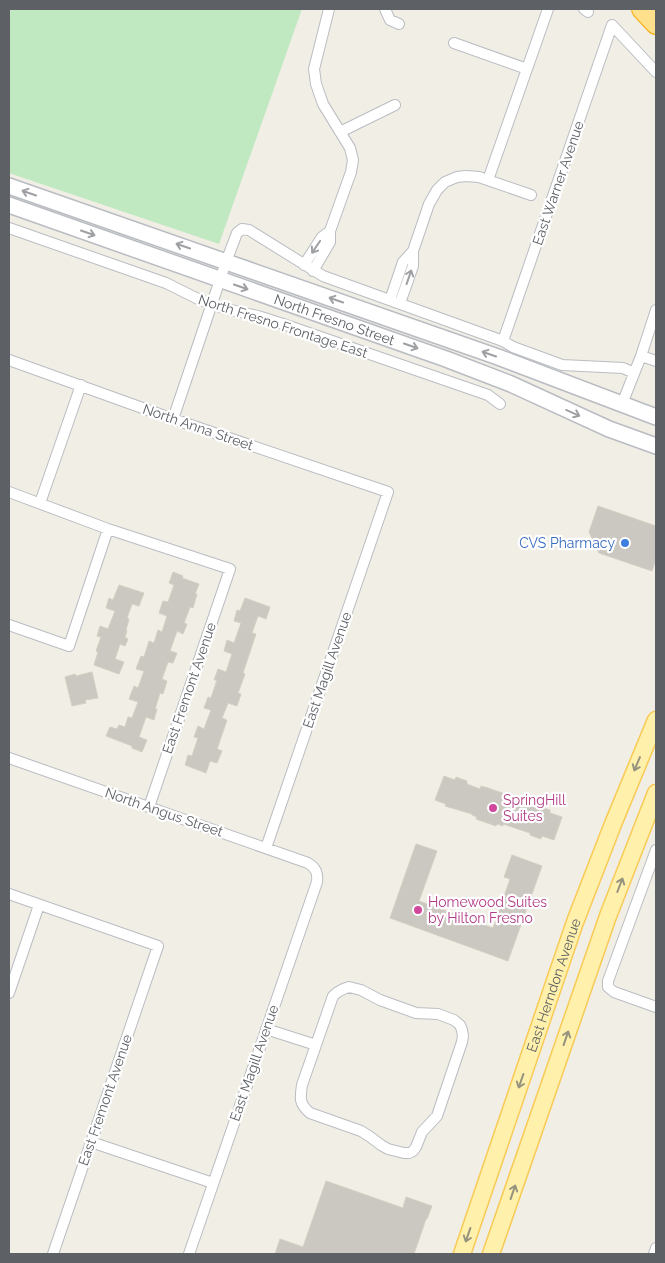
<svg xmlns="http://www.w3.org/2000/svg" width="665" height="1263" font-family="Raleway,sans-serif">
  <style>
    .green { fill: #c1e9c1 }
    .building { fill: #cbc8c2; stroke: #d5cfc3 }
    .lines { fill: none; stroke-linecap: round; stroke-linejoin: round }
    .street-casing { stroke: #babdc2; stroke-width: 12 }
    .secondary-casing { stroke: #b9bcc2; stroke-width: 18 }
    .primary-casing { stroke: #f9ca56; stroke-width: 19 }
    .highway-casing { stroke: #f5a700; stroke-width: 22 }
    .street { stroke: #fff; stroke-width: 10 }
    .secondary { stroke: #fff; stroke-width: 15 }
    .primary { stroke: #fff1ab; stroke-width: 16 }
    .highway { stroke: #ffe18d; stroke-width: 20 }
    .oneway { stroke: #9ea0a3 }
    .oneway2 { stroke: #96937e }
    .shop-dot { fill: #3f7fe0; stroke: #fff; stroke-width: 2 }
    .hotel-dot { fill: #d1479c; stroke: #fff; stroke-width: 2 }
    .labels { text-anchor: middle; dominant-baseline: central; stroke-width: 4.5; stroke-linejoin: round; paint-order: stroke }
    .street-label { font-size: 14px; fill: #5d6166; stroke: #fff }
    .shop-label { font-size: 14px; fill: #366cbe; stroke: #fff; text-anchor: end }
    .hotel-label { font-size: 14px; fill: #b23c85; stroke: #fff; text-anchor: start }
  </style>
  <rect width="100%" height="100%" fill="#f0eee5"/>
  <path class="green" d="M9,9H302L219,244L9,173Z"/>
  <path class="building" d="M598,506L656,526V559L652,571L599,553L589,532Z
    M173,572L183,576L182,578L199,584L195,594H197L193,608L190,607L184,623L187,624L183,634L177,631L170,651L177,653L173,663L168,662L162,679L167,681L163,694L160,693L155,709H157L154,720L146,717L139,737L147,740L142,752L132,748V746L106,736L110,727L117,729L119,725L125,727L128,717L132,718L138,702L129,699L134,686L138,688L144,671L136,669L141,656L144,657L149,641L154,643L158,630L162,632L167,616L159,613L163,601L168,602L174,585L169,583Z
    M119,585L144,593L139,606L132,604L127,618L129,619L126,630L127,631L125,637L128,639L125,646L120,644L115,659L124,662L119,674L94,665L98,652L96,651L101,637L97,636L100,626L108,629L115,611L106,608L109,598L113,600Z
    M245,598L270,607L266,619L258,616L252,633L256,634L243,673L245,674L238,693L241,694L237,706L228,703L222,718L227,720L217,749L222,751L217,763L210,761L206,773L185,765L188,755L192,756L198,738L194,737L198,726L204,729L211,710L204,708L208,697L211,698L217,680H214L218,669L226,672L232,654L224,651L227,640L234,643L241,623L234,621L237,610L240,611Z
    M92,672L98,698L85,700L86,703L72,706L65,677L75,674L76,676Z
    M444,776L455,780L456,777L467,781V784L480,789L481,786L488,788L508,795L507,796L513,798V799L540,809V807L550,810V813L562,817L554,840L542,836L541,839L530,835V833L503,824V826L497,824L496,826L476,819L477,817L472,815V814L445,806L446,804L435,800Z
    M416,844L437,851L419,901L493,928L510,879L504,877L512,855L542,866L508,961L390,918Z
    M326,1181L403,1208L406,1197L432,1206L427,1219H426L414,1254H275L280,1239L303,1247Z"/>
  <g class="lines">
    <g class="street-casing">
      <path id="street" d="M385,9L390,20L399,24
        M584,9L588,12
        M454,43L527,69
        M340,132L395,105
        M488,180L548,9
        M9,228L166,283L198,299L211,304L227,309L258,316L283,324L488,395L500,404
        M304,265L322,237L330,231
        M313,271L330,242V231L351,172L353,160L350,148L323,104L316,84L314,69L329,9
        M390,300L403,262L413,251
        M400,303L413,266V251L429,204L437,190L445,182L457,177L466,176L479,177L531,195
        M503,341L612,25L656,72
        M641,356L656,361
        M9,360L173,419L388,492L266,848
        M622,404L641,356L656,310
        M173,419L226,262L237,233L242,229L249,230L323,276L503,341L513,347L562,365L623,368L634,373
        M9,492L108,529L230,569L149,807
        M40,503L81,385
        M9,625L69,646L108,529
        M9,758L308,863C316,868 318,873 317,882L189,1254
        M656,850L608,981V987L614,992L656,1007
        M9,894L158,946L53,1254
        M349,987L361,990L380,1000L416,1013L438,1014L454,1020L460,1025L462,1030L463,1036L462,1042L437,1116L422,1132L416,1147L413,1151L409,1153H404L388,1149L381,1145L369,1136L361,1131L310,1113C299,1104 300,1098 302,1085L333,996C338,991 342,989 349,987Z
        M9,993L39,905
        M266,1029L316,1045
        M91,1142L213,1183
        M654,1254L656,1248"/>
    </g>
    <g class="secondary-casing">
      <g id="secondary">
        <path d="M9,186L498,357L656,417"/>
        <path id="s1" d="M9,205L446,359L511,384L609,429L656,446"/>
      </g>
    </g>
    <g class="primary-casing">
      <g id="primary">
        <path id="s2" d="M462,1254L575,922L613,824L656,720"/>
        <path d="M491,1254L608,916L656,793"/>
      </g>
    </g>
    <g class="highway-casing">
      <path id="highway" d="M642,9L656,24"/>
    </g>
    <use href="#street" class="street"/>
    <use href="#secondary" class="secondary"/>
    <use href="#primary" class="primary"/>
    <use href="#highway" class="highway"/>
  </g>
  <defs><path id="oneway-shaft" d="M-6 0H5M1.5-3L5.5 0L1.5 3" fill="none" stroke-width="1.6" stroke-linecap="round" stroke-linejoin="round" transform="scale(1.25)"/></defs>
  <g class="oneway">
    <use href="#oneway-shaft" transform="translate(29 193) rotate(-161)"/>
    <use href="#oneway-shaft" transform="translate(88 233) rotate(19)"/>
    <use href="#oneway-shaft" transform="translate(183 246) rotate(-161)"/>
    <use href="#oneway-shaft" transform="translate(316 247) rotate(124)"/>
    <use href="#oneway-shaft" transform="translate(409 277) rotate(-71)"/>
    <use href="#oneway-shaft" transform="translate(241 287) rotate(19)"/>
    <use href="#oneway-shaft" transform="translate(336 300) rotate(-161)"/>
    <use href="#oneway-shaft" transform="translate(411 346) rotate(19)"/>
    <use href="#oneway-shaft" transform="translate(489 354) rotate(-161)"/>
    <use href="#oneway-shaft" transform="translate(573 413) rotate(24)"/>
  </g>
  <g class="oneway2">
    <use href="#oneway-shaft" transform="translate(637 764) rotate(113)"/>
    <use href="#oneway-shaft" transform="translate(620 885) rotate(-69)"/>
    <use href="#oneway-shaft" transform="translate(566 1038) rotate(-71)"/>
    <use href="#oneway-shaft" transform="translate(521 1081) rotate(109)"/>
    <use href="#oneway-shaft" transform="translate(513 1192) rotate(-71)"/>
    <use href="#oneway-shaft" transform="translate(468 1235) rotate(109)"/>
  </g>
  <circle class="shop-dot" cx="625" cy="543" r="5"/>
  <g class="hotel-dot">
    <circle cx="493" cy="808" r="5"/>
    <circle cx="418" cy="910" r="5"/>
  </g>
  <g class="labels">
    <g class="street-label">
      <text transform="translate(558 183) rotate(-71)">East Warner Avenue</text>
      <text stroke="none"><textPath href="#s1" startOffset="345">North Fresno Street</textPath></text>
      <text transform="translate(283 326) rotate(18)">North Fresno Frontage East</text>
      <text transform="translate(198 427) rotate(19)">North Anna Street</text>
      <text transform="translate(327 670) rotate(-71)">East Magill Avenue</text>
      <text transform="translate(189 688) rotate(-71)">East Fremont Avenue</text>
      <text transform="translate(164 812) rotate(19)">North Angus Street</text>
      <text stroke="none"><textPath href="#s2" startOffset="284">East Herndon Avenue</textPath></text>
      <text transform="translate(254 1063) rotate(-71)">East Magill Avenue</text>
      <text transform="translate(105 1100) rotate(-71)">East Fremont Avenue</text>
    </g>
    <g class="shop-label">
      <text x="615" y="543">CVS Pharmacy</text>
    </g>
    <g class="hotel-label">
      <text x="503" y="800">SpringHill<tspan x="503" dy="16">Suites</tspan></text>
      <text x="428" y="902">Homewood Suites<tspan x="428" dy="16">by Hilton Fresno</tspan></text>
    </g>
  </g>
  <rect width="665" height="1263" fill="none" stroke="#5d6166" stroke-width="20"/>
</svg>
